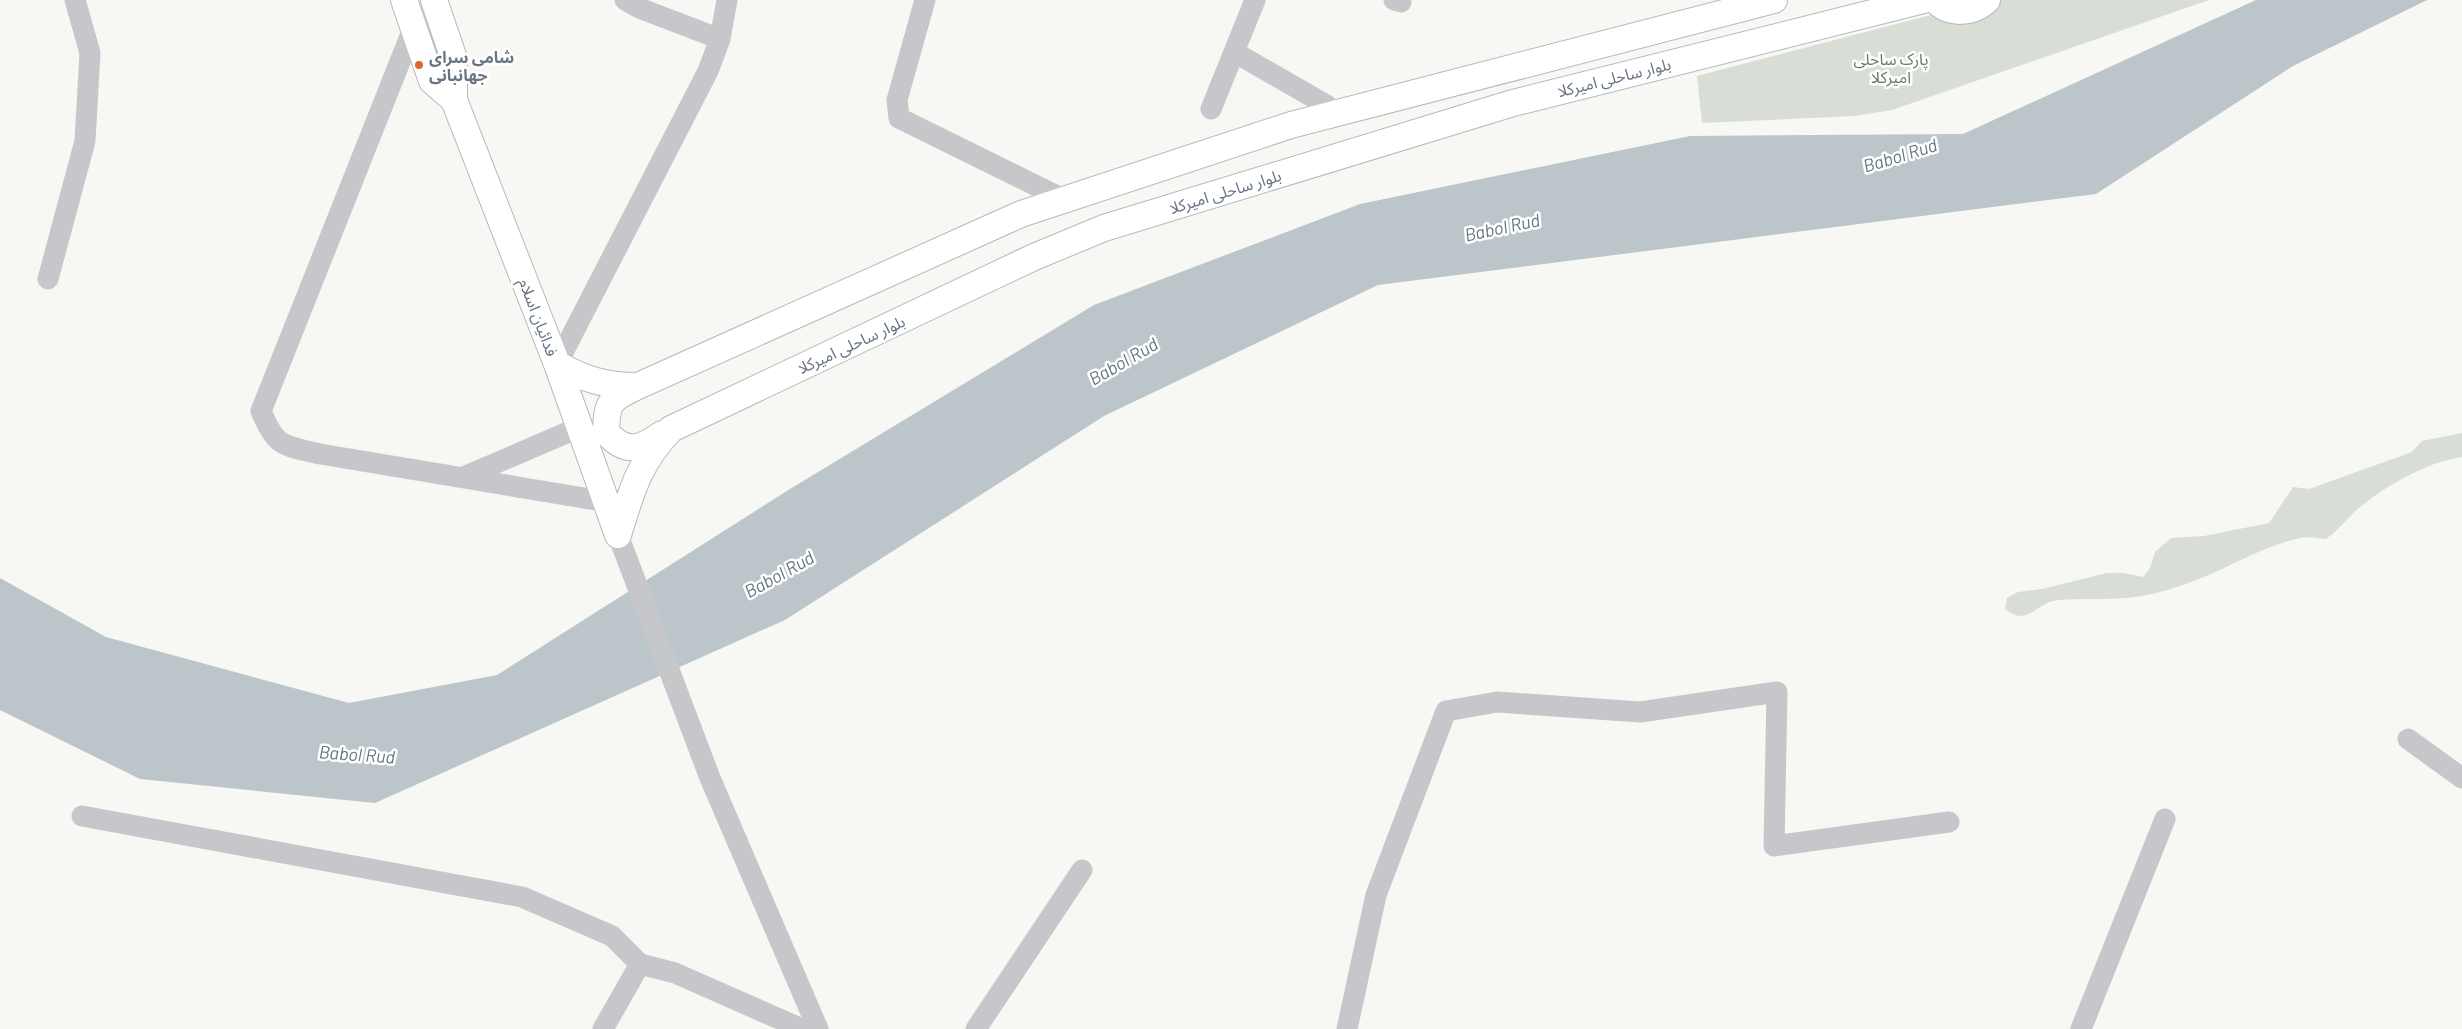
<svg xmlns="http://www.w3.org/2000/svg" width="2462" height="1029" font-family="Barlow,'Noto Sans Arabic',sans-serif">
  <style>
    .green { fill: #d8ded5 }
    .water { fill: #bcc6ca }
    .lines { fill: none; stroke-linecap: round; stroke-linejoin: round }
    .major-casing { stroke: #b5b9bd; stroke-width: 28 }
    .minor { stroke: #c5c7cb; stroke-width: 21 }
    .major { stroke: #fff; stroke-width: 26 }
    .poi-dot { fill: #de652d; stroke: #fff; stroke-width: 2 }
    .labels { text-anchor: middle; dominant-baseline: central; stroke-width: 5; stroke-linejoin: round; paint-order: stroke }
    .poi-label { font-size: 16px; font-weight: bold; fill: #677484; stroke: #fff; text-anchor: start }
    .park-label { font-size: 16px; fill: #687b65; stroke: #fff }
    .street-label { font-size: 16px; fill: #677484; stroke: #fff }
    .water-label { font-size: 18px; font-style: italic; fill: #637680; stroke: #fff }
  </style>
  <rect width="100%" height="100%" fill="#f7f7f4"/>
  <path class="green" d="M1988,0H2209L1892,110L1855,116L1702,123L1697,76Z
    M2462,433V457C2425,463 2389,484 2360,507C2348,517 2339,530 2326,539C2318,539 2308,536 2300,538C2259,547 2223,572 2183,585C2165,591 2143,597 2124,598C2102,600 2080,598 2059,600C2034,602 2030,628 2005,609L2007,598L2018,592L2042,589L2107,573H2124L2143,577L2150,568L2155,552L2171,538L2204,536L2269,523L2293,487L2309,489L2412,452L2422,441Z"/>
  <path class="water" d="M2256,0H2427L2293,66L2096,194L1378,285L1104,416L785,620L375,803L140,779L0,710V578L106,637L349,703L497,675L790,489L1094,305L1360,204L1690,136L1963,134Z"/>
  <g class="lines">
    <g class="major-casing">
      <path id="major" d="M404,0L432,81L454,100
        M434,0L454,59V100L557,364L618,535
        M1935,0C1949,15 1972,14 1987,0
        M557,364C584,380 608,386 638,386L1021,214L1291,125L1774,0
        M638,386C610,399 607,401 606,432C625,454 640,450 662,434
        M618,535C632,490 638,464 671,429L1034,257L1104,228L1513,103L1924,0"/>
    </g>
    <path class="minor" d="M625,0L639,8L720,39
      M925,0L897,100L899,118L1065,200
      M1394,0L1401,2
      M413,29L261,411C276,448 283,445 320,454L608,502
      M1234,52L1328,106
      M1211,109L1255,0
      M48,279L85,141L90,53L75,0
      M557,364L708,71L720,39L727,0
      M466,476L580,427
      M618,535L710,778L818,1029
      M2408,739L2462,778
      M82,816L522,897L612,936L640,964L675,973L802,1029
      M603,1029L640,964
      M976,1029L1082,870
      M1347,1029L1376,895L1446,711L1497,702L1640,712L1777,692L1774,846L1949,822
      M2081,1029L2165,819"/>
    <use href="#major" class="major"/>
  </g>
  <circle class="poi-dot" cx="419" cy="65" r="5"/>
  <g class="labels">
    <g class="poi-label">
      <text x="429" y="56">شامی سرای<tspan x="429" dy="18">جهانبانی</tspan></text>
    </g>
    <g class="park-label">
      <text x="1891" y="58">پارک ساحلی<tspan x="1891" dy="18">امیرکلا</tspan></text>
    </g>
    <g class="street-label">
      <text transform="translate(1614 77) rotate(-14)">بلوار ساحلی امیرکلا</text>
      <text transform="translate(1225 191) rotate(-17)">بلوار ساحلی امیرکلا</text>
      <text transform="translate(539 317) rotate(69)">فدائیان اسلام</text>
      <text transform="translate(851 344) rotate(-25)">بلوار ساحلی امیرکلا</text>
    </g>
    <g class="water-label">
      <text transform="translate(1900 155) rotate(-17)">Babol Rud</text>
      <text transform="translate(1502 227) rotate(-12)">Babol Rud</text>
      <text transform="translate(1123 361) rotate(-30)">Babol Rud</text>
      <text transform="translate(779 574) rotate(-29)">Babol Rud</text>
      <text transform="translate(357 754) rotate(4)">Babol Rud</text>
    </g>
  </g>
</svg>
